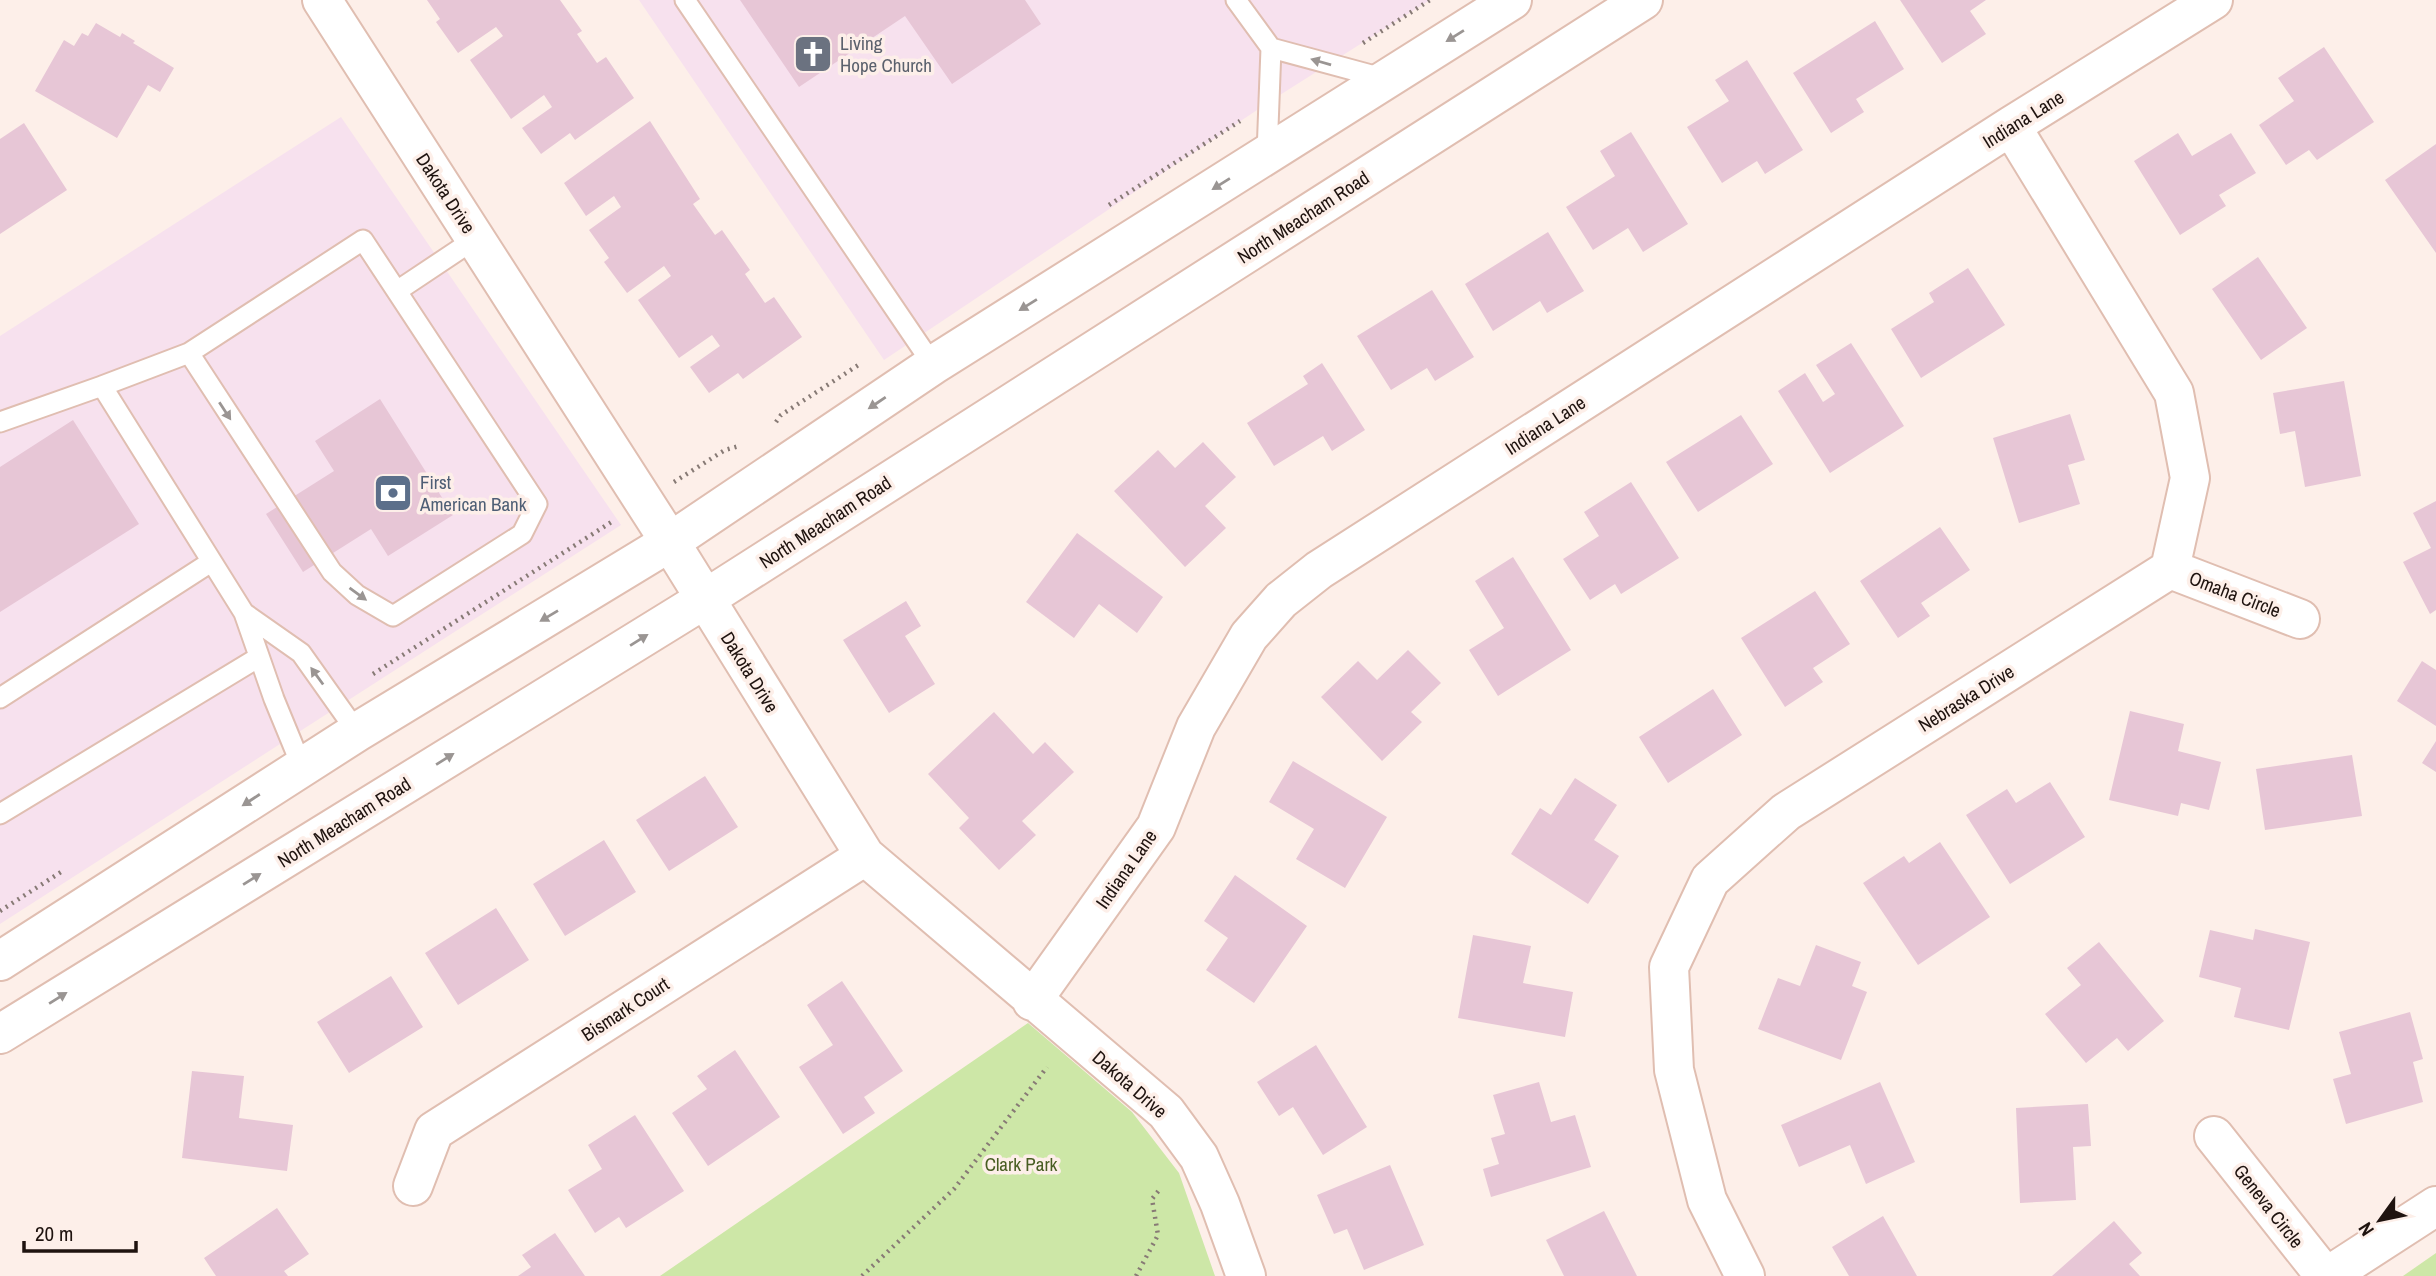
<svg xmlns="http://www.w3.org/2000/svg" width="2436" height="1276" font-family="'Archivo Narrow',sans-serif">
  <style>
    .commercial { fill: #f7e1ee }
    .green { fill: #cde7a7 }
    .building { fill: #e7c6d6 }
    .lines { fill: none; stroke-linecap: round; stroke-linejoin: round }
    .lane-casing { stroke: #e0beb1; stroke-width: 23 }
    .street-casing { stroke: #e0beb1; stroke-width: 42 }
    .secondary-casing { stroke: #e0beb1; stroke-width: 42 }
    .path { stroke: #877a75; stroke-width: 4.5; stroke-dasharray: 2 5; stroke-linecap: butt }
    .lane { stroke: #fff; stroke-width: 19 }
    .street { stroke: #fff; stroke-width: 38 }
    .secondary { stroke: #fff; stroke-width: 38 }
    .oneway { fill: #9a9593 }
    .labels { text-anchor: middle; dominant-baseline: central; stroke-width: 7; stroke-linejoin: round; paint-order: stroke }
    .worship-label { font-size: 19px; fill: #5b616d; stroke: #fdefe9; text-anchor: start }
    .street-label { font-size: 19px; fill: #1f130f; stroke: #fdefe9 }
    .service-label { font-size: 19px; fill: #4e5e75; stroke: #fdefe9; text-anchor: start }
    .park-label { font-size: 19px; fill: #485d22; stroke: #fdefe9 }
  </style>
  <rect width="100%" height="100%" fill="#fdefe9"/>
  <path class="commercial" d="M639,0H1430L1269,102L884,360Z
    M341,117L621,525L0,924V336Z"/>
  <path class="green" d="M1028,1023L1132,1112L1179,1173L1215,1276H660Z
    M2436,1253V1276H2403Z"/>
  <path class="building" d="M427,0H560L582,31L577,34L597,63L606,57L634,98L575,140L570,133L541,154L522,128L552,107L544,95L511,119L470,60L503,36L496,27L458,53L436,22L440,19Z
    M740,0H1025L1041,24L952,84L905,16L799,87Z
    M1900,0H1986L1970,11L1986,34L1942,63Z
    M1875,21L1904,69L1856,99L1864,112L1831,133L1793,73Z
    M96,23L120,37L122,33L135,41L133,43L174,68L160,92L148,85L117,138L35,91L64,40L74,46L82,33L88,36Z
    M2324,47L2374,122L2317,160L2309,150L2286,165L2259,125L2294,101L2278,78Z
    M1747,60L1803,150L1765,174L1757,161L1722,183L1687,127L1729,101L1715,80Z
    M650,121L700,199L693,204L715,235L722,230L750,270L745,274L765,303L774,297L802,337L743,379L738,373L709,393L690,367L720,346L712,335L679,358L638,300L671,276L664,266L627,293L604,262L609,258L589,230L621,207L614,196L586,216L564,183Z
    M24,123L67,190L0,234V139Z
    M1631,132L1688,224L1643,252L1628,228L1593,250L1566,207L1615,176L1600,151Z
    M2178,133L2192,156L2231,133L2256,173L2219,195L2226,206L2180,235L2134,161Z
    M2436,144V253L2385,180Z
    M1548,232L1584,291L1547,313L1540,301L1493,331L1465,284Z
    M2258,257L2307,328L2261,360L2212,289Z
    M1968,268L2005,325L1921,378L1891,329L1934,302L1929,293Z
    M1432,290L1474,357L1435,381L1427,368L1391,390L1357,336Z
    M1851,343L1904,426L1830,473L1778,391L1805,373L1823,402L1835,394L1816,365Z
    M1322,363L1365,430L1332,451L1323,436L1274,466L1247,423L1308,384L1303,376Z
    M2344,381L2361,476L2305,487L2295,431L2280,434L2273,393Z
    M380,399L453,515L388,556L371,529L303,572L266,514L334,471L315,441Z
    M2070,414L2085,460L2068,465L2080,504L2019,523L1993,438Z
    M1741,415L1773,464L1698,512L1666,462Z
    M73,420L139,524L0,612V467Z
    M1203,442L1236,477L1205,506L1226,528L1185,567L1114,491L1158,450L1175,468Z
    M1631,482L1679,558L1621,594L1615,584L1590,600L1563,559L1599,536L1584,512Z
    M2436,501V610L2430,614L2403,562L2431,548L2413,513Z
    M1940,527L1970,570L1921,603L1930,616L1898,638L1860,581Z
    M1077,533L1163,597L1137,633L1099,604L1074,638L1026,602Z
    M1513,557L1571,650L1498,696L1469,650L1504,628L1475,581Z
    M1815,591L1850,644L1813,668L1823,682L1785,707L1741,638Z
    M906,601L921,626L905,636L935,684L889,713L843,640Z
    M1408,650L1441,683L1411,712L1422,722L1382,761L1321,697L1358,661L1377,680Z
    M2422,661L2436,670V726L2397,701Z
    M1713,689L1742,735L1668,783L1639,737Z
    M2130,711L2184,724L2178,751L2221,762L2209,810L2181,803L2178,816L2109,800Z
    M994,712L1033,754L1045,742L1074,772L1022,821L1036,835L999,870L959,828L969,818L928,774Z
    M2436,741V772L2422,763Z
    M2352,755L2362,816L2265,830L2256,769Z
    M1293,761L1387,817L1345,888L1296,859L1314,829L1269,802Z
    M705,776L738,827L669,871L636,820Z
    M1575,778L1617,805L1594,840L1619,856L1588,904L1511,854L1540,808L1551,815Z
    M2050,782L2085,837L2010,884L1966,815L2007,789L2016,803Z
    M604,840L636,892L565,936L533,884Z
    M1940,842L1990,917L1918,965L1863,883L1904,856L1909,863Z
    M1235,875L1307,926L1254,1003L1206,970L1228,938L1204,921Z
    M496,908L529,960L458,1005L425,953Z
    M2255,929L2310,942L2289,1030L2234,1017L2241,988L2199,977L2210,930L2253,940Z
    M1473,935L1531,946L1523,983L1573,992L1565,1037L1458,1018Z
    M2099,942L2164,1021L2128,1051L2117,1038L2086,1063L2045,1014L2081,985L2067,968Z
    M1816,945L1861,962L1852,986L1867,992L1841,1060L1758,1029L1778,978L1800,986Z
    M391,976L423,1027L349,1073L317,1022Z
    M842,981L903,1071L864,1097L875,1113L843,1134L799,1067L833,1045L807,1005Z
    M2410,1012L2423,1059L2413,1062L2423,1102L2346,1124L2333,1079L2351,1074L2339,1032Z
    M1316,1045L1367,1127L1323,1155L1293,1107L1279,1116L1257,1082Z
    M735,1050L780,1117L708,1166L672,1113L707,1089L697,1076Z
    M192,1071L244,1076L239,1118L293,1125L287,1171L182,1158Z
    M1539,1082L1551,1122L1575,1115L1591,1167L1491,1197L1483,1169L1499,1164L1491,1138L1505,1134L1493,1095Z
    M1880,1082L1915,1162L1866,1184L1850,1145L1799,1167L1781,1125Z
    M2088,1104L2091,1146L2073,1147L2076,1200L2020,1203L2016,1108Z
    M635,1115L684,1191L626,1228L619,1217L595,1233L568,1190L602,1169L588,1145Z
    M1390,1165L1424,1245L1364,1270L1347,1229L1334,1234L1317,1195Z
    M277,1208L309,1254L284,1271L288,1276H216L204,1258Z
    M1604,1211L1637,1276H1564L1546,1240Z
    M1883,1216L1917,1276H1849L1832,1247Z
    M2114,1221L2142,1253L2129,1264L2140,1276H2052Z
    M555,1233L585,1276H518L531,1267L522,1255Z"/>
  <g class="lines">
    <g class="lane-casing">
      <path id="lane" d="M685,0L933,365
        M1236,0L1271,48
        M1267,154L1271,48L1386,79
        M397,291L475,239
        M102,386L189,353L363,240L537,504L522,534L393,616L357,595L332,572L189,353
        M0,422L102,386L244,613
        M0,698L211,562
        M302,767L274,699L244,613L301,653L357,732
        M0,814L259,657"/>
    </g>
    <g class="street-casing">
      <path id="street" d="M322,0L670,542L865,856L1166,1112L1199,1157L1220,1204L1246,1276
        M2170,569L2300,619
        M1032,1001L1156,827L1196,727L1249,636L1281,600L1319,570L2011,126L2213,0
        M2214,1136L2325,1276
        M413,1186L434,1131L865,856
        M1745,1276L1707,1200L1674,1070L1669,967L1710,880L1786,812L2170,569L2190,478L2174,393L2011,126
        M2328,1276L2436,1206"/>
    </g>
    <g class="secondary-casing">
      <path id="secondary" d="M0,961L357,732L670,542L933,365L1512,0
        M0,1034L705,599L1643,0"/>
    </g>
    <path class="path" d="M1363,43L1430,0
      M1109,205L1240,121
      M776,422L781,415L860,364
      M674,482L725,450L739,446
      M373,674L613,521
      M0,911L61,872
      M862,1276L954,1189L1047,1067
      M1136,1276L1158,1235L1152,1199L1160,1189"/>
    <use href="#lane" class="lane"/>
    <use href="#street" class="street"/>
    <use href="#secondary" class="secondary"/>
  </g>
  <defs><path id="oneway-solid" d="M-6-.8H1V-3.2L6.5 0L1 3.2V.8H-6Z" transform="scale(1.75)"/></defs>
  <g class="oneway">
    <use href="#oneway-solid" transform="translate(1455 36) rotate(148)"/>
    <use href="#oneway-solid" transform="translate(1321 62) rotate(-164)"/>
    <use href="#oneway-solid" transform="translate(1221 184) rotate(148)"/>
    <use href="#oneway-solid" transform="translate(1028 305) rotate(148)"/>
    <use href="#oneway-solid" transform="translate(877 403) rotate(146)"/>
    <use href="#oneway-solid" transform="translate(225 411) rotate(57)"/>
    <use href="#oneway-solid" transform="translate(358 594) rotate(36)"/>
    <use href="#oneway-solid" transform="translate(549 616) rotate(149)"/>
    <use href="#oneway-solid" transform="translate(639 640) rotate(-32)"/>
    <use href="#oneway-solid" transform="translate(317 676) rotate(-126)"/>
    <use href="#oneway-solid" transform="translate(445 759) rotate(-32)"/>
    <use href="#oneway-solid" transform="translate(251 800) rotate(147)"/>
    <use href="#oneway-solid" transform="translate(252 879) rotate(-32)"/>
    <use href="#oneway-solid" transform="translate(58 998) rotate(-32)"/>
  </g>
  <defs>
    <g id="church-square" transform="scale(2.0125)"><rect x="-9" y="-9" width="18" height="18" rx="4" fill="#6b7280" stroke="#fdefe9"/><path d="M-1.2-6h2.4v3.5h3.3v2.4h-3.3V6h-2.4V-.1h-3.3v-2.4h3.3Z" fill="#fff"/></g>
    <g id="bank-square" transform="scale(2.0125)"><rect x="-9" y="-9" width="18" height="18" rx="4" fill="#5c6f8a" stroke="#fdefe9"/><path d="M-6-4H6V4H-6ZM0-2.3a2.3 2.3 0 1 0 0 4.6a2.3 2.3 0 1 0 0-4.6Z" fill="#fff"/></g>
  </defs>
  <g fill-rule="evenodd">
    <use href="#church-square" x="813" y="54"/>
    <use href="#bank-square" x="393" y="493"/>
  </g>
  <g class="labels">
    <g class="worship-label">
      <text x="840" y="43">Living<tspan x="840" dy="22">Hope Church</tspan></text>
    </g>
    <g class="street-label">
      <text transform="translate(2023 119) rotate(-32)">Indiana Lane</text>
      <text transform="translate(446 193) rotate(57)">Dakota Drive</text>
      <text transform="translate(1303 217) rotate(-33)">North Meacham Road</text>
      <text transform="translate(1545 425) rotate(-33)">Indiana Lane</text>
      <text transform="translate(825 522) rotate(-33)">North Meacham Road</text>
      <text transform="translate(2235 594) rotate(21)">Omaha Circle</text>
      <text transform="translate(750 672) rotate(58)">Dakota Drive</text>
      <text transform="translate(1966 698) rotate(-32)">Nebraska Drive</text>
      <text transform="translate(344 822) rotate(-32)">North Meacham Road</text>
      <text transform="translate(1126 869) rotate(-55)">Indiana Lane</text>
      <text transform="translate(625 1009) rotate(-33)">Bismark Court</text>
      <text transform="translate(1130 1084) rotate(41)">Dakota Drive</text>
      <text transform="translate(2269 1206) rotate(52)">Geneva Circle</text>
    </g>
    <g class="service-label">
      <text x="420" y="482">First<tspan x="420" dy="22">American Bank</tspan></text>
    </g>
    <g class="park-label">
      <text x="1021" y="1164">Clark Park</text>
    </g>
  </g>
  <g transform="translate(2380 1220) rotate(237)" stroke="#fdefe9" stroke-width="5" paint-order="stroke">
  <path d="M0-5L12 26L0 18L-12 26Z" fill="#1f130f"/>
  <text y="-10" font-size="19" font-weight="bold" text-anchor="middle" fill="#1f130f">N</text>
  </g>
  <path d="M24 1241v10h112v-10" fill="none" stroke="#1f130f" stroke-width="3.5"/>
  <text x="35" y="1241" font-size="21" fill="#1f130f" stroke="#fdefe9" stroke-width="5" paint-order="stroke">20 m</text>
</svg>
